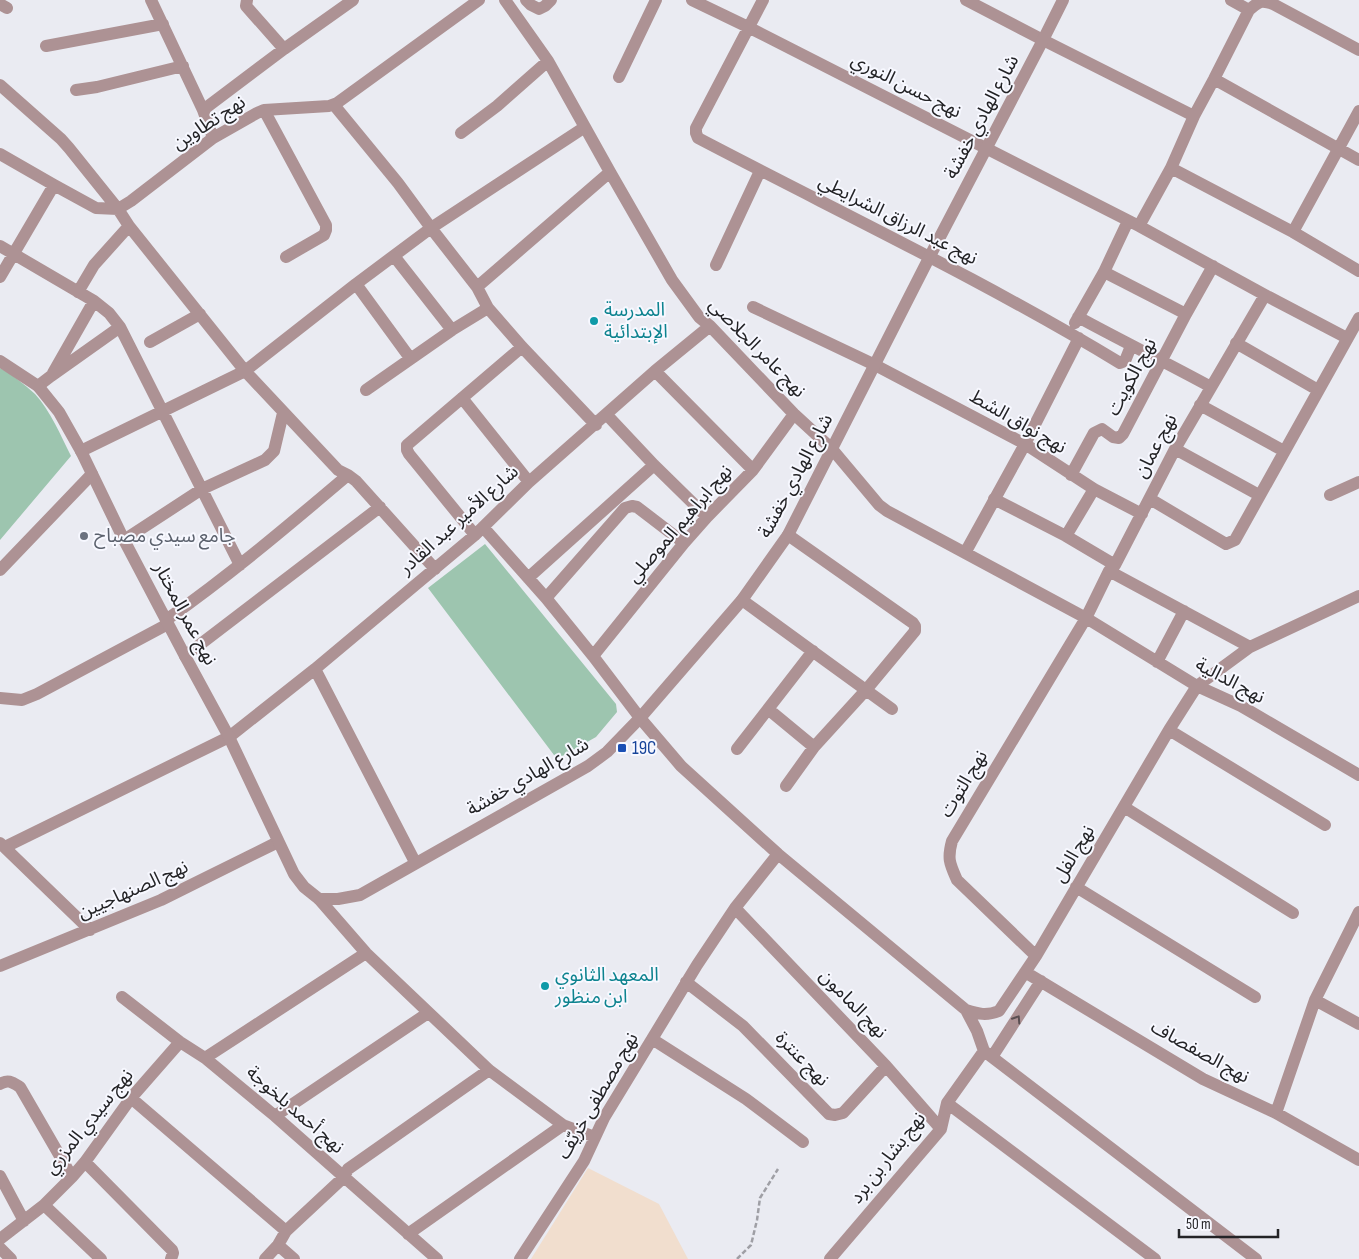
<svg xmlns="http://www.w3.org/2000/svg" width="1359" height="1259" font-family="'Sofia Sans Condensed','Noto Sans Arabic',sans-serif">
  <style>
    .commercial { fill: #f1dece }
    .green { fill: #9dc5af }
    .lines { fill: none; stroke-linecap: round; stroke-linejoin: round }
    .path { stroke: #9f9fa5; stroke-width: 2.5; stroke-dasharray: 5 2.5; stroke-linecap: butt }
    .minor { stroke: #ad9294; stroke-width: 12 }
    .tertiary { stroke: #ad9294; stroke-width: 12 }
    .oneway { stroke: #5a4f52 }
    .culture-dot { fill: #0f9aa8; stroke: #f7f8ff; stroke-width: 2 }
    .worship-dot { fill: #6b7280; stroke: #f7f8ff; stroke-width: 2 }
    .transit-dot { fill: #1a4fb4; stroke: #f7f8ff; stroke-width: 2 }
    .labels { text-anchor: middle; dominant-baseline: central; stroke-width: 4; stroke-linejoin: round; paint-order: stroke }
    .street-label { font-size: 19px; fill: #232326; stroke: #f7f8ff }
    .culture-label { font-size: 19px; fill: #0d838f; stroke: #f7f8ff; text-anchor: start }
    .worship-label { font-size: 19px; fill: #5b616d; stroke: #f7f8ff; text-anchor: start }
    .transit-label { font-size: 19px; fill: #164399; stroke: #f7f8ff; text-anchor: start }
  </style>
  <rect width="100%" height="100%" fill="#eaebf2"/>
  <path class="commercial" d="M588,1168L659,1204L688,1259H531Z"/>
  <path class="green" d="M0,368C13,375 24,384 35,394C50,410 61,436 71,456L0,540Z
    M485,544L616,704L617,712L596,737L557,759L428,588Z"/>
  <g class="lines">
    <path class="path" d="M737,1259L751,1245L757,1220L760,1198L778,1169"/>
    <path class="minor" d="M151,0L203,110L213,138
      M247,0L246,6L284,49
      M505,0L548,61L610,172L672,280L699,317L710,326L794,414L832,449L879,505L887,511L1086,618L1197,686L1241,706L1359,775
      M526,0L531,5L539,9L545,6L551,0
      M692,0L748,27L1139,226L1265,295L1347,338
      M763,0L696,128V133L698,138C839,212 983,280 1120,363L1125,361L1131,346
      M966,0L1043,40L1194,116
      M1231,0L1249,10
      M0,4L7,8
      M46,46L163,24
      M619,77L656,0
      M1214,79L1359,160
      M0,85L61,139L69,148L118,209L129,226L245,371L338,470L348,475L356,481L435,569
      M76,90L97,87L183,66
      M334,105L398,183L431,228L477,287L488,308L522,347L596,425
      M203,110L284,49L353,0
      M264,110L326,225V230L324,235L286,257
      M461,133L497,106L548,61
      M0,154L54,185L96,208L118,209L131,201L213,138L257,113L264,110L329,106L337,103L479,0
      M1171,168L1293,232L1359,271
      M1139,226L1171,168L1194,116L1214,79L1249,10C1259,1 1261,0 1273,4L1359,50
      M1293,232L1359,111
      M0,246L94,301L109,313L120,327L240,565
      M394,256L452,330
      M716,265L760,171
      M1104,272L1186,314
      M0,277L54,185
      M356,284L410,358
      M477,287L610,172
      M78,292L94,265L129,226
      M753,307L875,365L1025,444L1094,489L1142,514
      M1078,317C1122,341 1167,363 1211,387
      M1075,323L1104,272L1128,221
      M150,342L200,314
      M1236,343L1318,390
      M655,371L753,470
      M53,373L94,301
      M38,386L51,376L120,327
      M366,390L452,330L488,308
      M462,398L529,482
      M1200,405L1284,451
      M607,415L654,465L707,517
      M1175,449L1259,495
      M81,451L245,371L356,284L431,228L585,127
      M1071,475L1094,433L1102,429L1113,437L1119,438L1123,434L1186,314L1213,266
      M1330,495L1359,482
      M994,499L1066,536L1115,565
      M1150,499L1226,544L1235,540L1359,318
      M483,527L546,598L593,656L640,718L681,766L778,854L966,1010L977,1031L984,1051L1256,1259
      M475,535L409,454L407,450V445L522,347
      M1066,536L1094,489
      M124,540L202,489L265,460L274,451L283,413
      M965,553L1025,444L1079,338
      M0,570L92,474
      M1109,571L1250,647
      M528,578L654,465
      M546,598L625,508L632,506L637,507L684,543
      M742,600L892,709
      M166,620C230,575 289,525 348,475
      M185,656L380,507
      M593,656L684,543L707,517L753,470L794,414
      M1157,662L1184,611
      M315,669L415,862
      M0,698L22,700L37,694L168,624
      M768,709L814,747
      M1169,730L1325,825
      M737,749L813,651
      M786,786L814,747L866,690L915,631V626L913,623L788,535
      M1124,807L1293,913
      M0,843L90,930
      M5,847L229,737L315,669L475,535L529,482L655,371L710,326
      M1076,887L1255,997
      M319,899L366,953L489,1070L563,1125L595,1137
      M735,908L886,1066L941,1129
      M1036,956L957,880C950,864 947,859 952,841L1086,618L1109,571L1115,565L1175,449L1265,295
      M0,966L161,900L278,842
      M1025,972L1203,1079L1276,1113L1359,1160
      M686,982L743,1026L829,1114L835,1115L843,1113L886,1066
      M122,997L180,1042L205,1058L275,1116L437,1259
      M1315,1000L1359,1024
      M966,1010C979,1014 986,1016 999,1011L1036,956L1169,730L1197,686L1250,647L1359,596
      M652,1039L746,1099L803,1142
      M992,1057L1041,981
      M205,1058L366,953
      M0,1084C8,1079 12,1082 20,1087L72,1177
      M131,1098L286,1231
      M947,1103L1155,1259
      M1276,1113L1315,1000L1359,912
      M275,1116L428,1013
      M85,1162L172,1250L173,1253L171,1259
      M0,1176L24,1221
      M44,1205L101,1259
      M408,1234L563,1125
      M0,1239L44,1205L72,1177L85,1162L131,1098L180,1042
      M278,1245L294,1259
      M0,1248L11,1259
      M265,1259L278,1245L286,1231L344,1177L348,1169L489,1070
      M520,1259L584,1161L604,1118L697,965L735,908L778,854
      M830,1259L941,1129L947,1103L984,1051"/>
    <path class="tertiary" d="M0,361L38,386L59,412L81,451L124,540L185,656L229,737L294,874L304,887L319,899H338L360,895L588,766L607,752L640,718L742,600L788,535L930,256L1043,40L1063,0"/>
  </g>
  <defs><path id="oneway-chevron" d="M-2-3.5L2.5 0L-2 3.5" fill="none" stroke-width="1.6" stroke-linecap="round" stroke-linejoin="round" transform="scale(1.25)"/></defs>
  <use class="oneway" href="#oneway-chevron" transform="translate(1017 1019) rotate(-57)"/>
  <g class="culture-dot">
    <circle cx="594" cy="321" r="5"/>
    <circle cx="545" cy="986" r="5"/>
  </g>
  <circle class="worship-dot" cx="84" cy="536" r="5"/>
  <rect class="transit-dot" x="617" y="743" width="10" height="10" rx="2.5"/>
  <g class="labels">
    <g class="street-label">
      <text transform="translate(906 86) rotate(27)">نهج حسن النوري</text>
      <text transform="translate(982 117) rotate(-62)">شارع الهادي خفشة</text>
      <text transform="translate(209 123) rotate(-33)">نهج تطاوين</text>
      <text transform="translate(898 220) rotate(27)">نهج عبد الرزاق الشرايطي</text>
      <text transform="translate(757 348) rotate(46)">نهج عامر الجلاصي</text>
      <text transform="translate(1132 377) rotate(-62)">نهج الكويت</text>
      <text transform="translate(1018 422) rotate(30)">نهج نواق الشط</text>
      <text transform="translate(1156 446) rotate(-62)">نهج عمان</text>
      <text transform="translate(796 476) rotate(-62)">شارع الهادي خفشة</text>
      <text transform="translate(459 520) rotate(-42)">شارع الأمير عبد القادر</text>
      <text transform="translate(680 524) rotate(-49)">نهج ابراهيم الموصلي</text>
      <text transform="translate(185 614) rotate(62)">نهج عمر المختار</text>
      <text transform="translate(1230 681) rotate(28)">نهج الدالية</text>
      <text transform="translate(528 777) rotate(-30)">شارع الهادي خفشة</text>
      <text transform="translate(964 784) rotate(-59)">نهج التوت</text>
      <text transform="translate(1074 854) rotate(-59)">نهج الفل</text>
      <text transform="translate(133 890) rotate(-24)">نهج الصنهاجيين</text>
      <text transform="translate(853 1004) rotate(46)">نهج المامون</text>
      <text transform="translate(1200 1052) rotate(29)">نهج الصفصاف</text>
      <text transform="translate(802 1059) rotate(46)">نهج عنترة</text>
      <text transform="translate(598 1096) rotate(-60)">نهج مصطفى خريّف</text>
      <text transform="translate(295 1110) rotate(41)">نهج أحمد بلخوجة</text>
      <text transform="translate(89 1122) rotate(-51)">نهج سيدي المزري</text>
      <text transform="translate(888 1158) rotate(-52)">نهج بشار بن برد</text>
    </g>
    <g class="culture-label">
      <text x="604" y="310">المدرسة<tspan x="604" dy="22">الإبتدائية</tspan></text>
      <text x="555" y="975">المعهد الثانوي<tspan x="555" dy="22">ابن منظور</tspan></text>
    </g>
    <g class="worship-label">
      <text x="94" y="536">جامع سيدي مصباح</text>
    </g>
    <g class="transit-label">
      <text x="632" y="748">19C</text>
    </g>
  </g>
  <path d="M1179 1229v8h99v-8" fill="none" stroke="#232326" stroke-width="2.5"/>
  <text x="1186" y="1229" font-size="15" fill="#232326" stroke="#f7f8ff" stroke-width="4" paint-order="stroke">50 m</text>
</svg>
